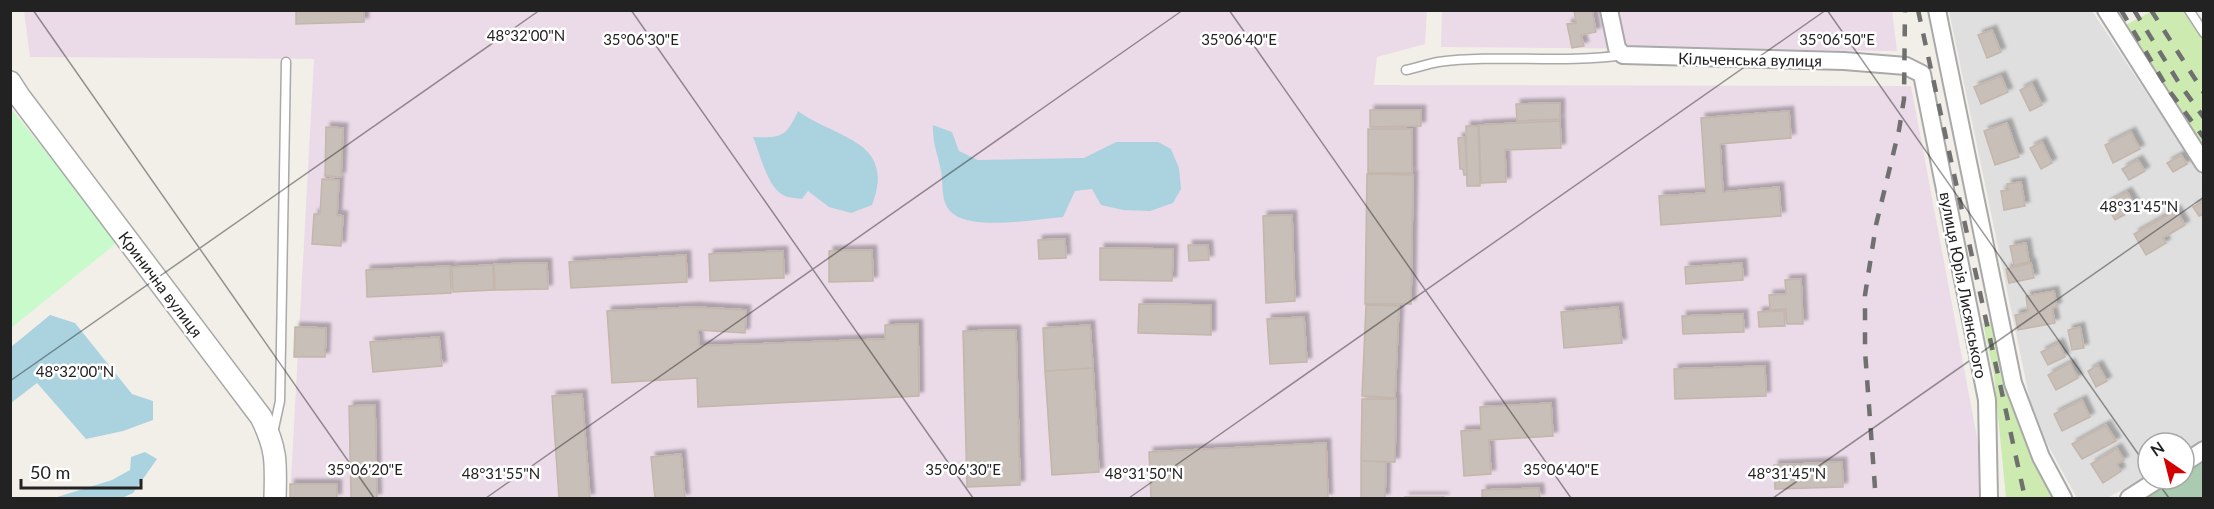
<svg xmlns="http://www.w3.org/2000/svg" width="2214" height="509" font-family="Lato,sans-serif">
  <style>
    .residential { fill: #e0dfdf }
    .industrial { fill: #ebdbe8 }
    .grass { fill: #cdebb0 }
    .cemetery { fill: #aacbaf }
    .park { fill: #c8facc }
    .water { fill: #aad3df }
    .building { fill: #c7bfb8; stroke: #c4b6ab; stroke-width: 1.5; filter: url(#shadow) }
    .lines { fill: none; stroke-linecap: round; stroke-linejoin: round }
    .service-casing { stroke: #a9a9a9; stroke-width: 11 }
    .minor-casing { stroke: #a9a9a9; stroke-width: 20 }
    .tertiary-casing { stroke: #a9a9a9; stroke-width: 24 }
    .service { stroke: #fff; stroke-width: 8 }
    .minor { stroke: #fff; stroke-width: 16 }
    .tertiary { stroke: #fff; stroke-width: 21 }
    .rail { stroke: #707070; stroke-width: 4.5; stroke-dasharray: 12 12; stroke-linecap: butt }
    .ticks { fill: none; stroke: #222; stroke-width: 1.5; stroke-opacity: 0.45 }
    .labels { text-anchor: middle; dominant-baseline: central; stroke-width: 5; stroke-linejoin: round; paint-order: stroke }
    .street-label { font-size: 16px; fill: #222; stroke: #fff }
    .ticks-label { font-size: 15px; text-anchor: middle; fill: #222; stroke: #fff; stroke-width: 5; stroke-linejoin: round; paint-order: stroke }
  </style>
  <defs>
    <filter id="shadow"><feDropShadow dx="4.5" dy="-4.5" stdDeviation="1.5" flood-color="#0004"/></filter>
  </defs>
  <rect width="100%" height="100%" fill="#f2efe9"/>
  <path class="residential" d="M1949,11H2092L2203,178V445L2184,456V443H2148V476L2107,498H2077L2034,420Z"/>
  <path class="industrial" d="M1427,10L1425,44L1377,57L1374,85L1911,86L1983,469L1982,498H290L314,59L30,57L24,11Z
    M1892,10L1897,51L1441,47L1442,11Z"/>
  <path class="grass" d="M2192,10L2203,28V149L2122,27L2152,11Z
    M1996,321L2020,424L2034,464L2057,498H2006L1994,375L1983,323Z"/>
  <path class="cemetery" d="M2203,463V498H2143L2172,479H2184V473Z"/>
  <path class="park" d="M10,108L119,241L11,328H10Z"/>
  <path class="water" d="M798,111C836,139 897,140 872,205L851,213L829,207L808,191L802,199C796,198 788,198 783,195C767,187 760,153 753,137C782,138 786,137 798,111Z
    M933,125L952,132L959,151L978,160L1084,158L1116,142H1158L1171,149L1179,168L1181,189L1173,203L1150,211L1123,210L1101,205L1092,189L1075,191L1063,217C1037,219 968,232 950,211C940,199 944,185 941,171C938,155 932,142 933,125Z
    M50,315L75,323L132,394L153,401V420L123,431L86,439L37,383L11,403V347Z
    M145,452L157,459L133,493L122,498H54L112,480L130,470L131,457Z"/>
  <path class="building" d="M296,10H364V22L296,24Z
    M1574,10H1592L1596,32L1581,35L1584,46L1572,48L1567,24L1576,23Z
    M1992,30L2001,52L1987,58L1978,35Z
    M2001,76L2008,92L1981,104L1974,87Z
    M2032,84L2042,105L2030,111L2020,90Z
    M1560,103V119L1517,121L1516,104Z
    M1370,110H1421V126L1370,127Z
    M1789,111L1791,138L1720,144L1723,192L1779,187L1781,216L1661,225L1659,196L1706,193L1701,118Z
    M1560,121L1561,148L1505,150L1506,182L1481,183L1479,125Z
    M2007,123L2019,157L1995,165L1984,131Z
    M1466,126H1478L1480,186H1467Z
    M326,127L343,128L341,177L325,176Z
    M1368,129H1412V173H1368Z
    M2131,132L2140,149L2113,163L2105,145Z
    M1465,137L1467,175H1464L1463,169H1460L1458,138Z
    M2042,142L2052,163L2041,169L2030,148Z
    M2181,155L2187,164L2173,172L2167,163Z
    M2138,160L2145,171L2129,180L2122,169Z
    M1367,174L1413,175L1411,304H1365Z
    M322,179L339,180L337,215L343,216L341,246L312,244L314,214H320Z
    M2021,182L2025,206L2004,210L2001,191L2008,190L2007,184Z
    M2127,192L2137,208L2115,220L2106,204Z
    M2204,201V214L2199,216L2193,207Z
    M2176,210L2185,225L2163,238L2166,243L2146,255L2134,234Z
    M1292,215L1295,301L1266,303L1263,216Z
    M1065,239L1066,258L1039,259L1038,240Z
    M2026,243L2029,262L2014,265L2010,246Z
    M1188,245H1208L1209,260L1189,261Z
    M1100,248L1173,249L1172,281L1100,280Z
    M872,250L873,281L829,282V251Z
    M783,251L784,278L710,281L709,254Z
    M686,255L687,282L571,288L569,262Z
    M547,263L548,289L495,290L494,264Z
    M1742,263L1743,280L1686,284L1685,267Z
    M2031,263L2034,278L2009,283L2006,269Z
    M493,265L494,290L453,292L452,267Z
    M450,266L451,293L367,297L366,270Z
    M1801,279L1803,324H1787L1786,309L1770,310L1769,295L1786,294L1785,280Z
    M2054,291L2057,307L2052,308L2055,323L2018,330L2015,315L2028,312L2026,296Z
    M1139,304L1211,305V335L1138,333Z
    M1366,305L1399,306L1395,398L1362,396Z
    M695,307L746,310L745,333L698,330L699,346L885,339V325L918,324L919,396L698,407L697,378L612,383L607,311Z
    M1618,307L1622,343L1564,348L1561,312Z
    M1784,311L1785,326L1759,327L1758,312Z
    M1743,314L1744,332L1683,334L1682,316Z
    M1304,317L1307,362L1270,364L1267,319Z
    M1090,325L1093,368L1045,371L1043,328Z
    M295,327L326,328L325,357H294Z
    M2080,327L2084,348L2072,350L2068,330Z
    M1016,330L1020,485L967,487L963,331Z
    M439,337L442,366L373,372L370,342Z
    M2059,343L2065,357L2048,365L2041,352Z
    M2070,363L2078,378L2056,390L2048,375Z
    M2098,365L2107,381L2096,387L2088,371Z
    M1765,366L1766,396L1675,399L1674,369Z
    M1093,368L1099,472L1052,475L1045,371Z
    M582,394L590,498H559L552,396Z
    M1362,399H1396L1395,462L1361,461Z
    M2082,400L2090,417L2062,431L2054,414Z
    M1551,403L1553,436L1489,440L1491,474L1464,476L1461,431L1481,430L1480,407Z
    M375,405L377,498H351L349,406Z
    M2106,425L2116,441L2082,459L2072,444Z
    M1326,443L1328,498H1151L1149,452Z
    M2117,448L2124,460L2117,464L2121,471L2103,483L2091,464Z
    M681,454L685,498H655L651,457Z
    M1361,461L1386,462L1385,498H1361Z
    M1842,462L1843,487L1775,489L1774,465Z
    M290,484H337V498H290Z
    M1539,488L1540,498H1482V490Z
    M1405,497H1444V498H1405Z"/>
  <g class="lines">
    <g class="service-casing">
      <path id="service" d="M2189,10L2204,33
        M1406,70C1416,68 1427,64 1438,62C1499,54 1562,64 1623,55
        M273,433L280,401L286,62"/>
    </g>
    <g class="minor-casing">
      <path id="minor" d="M1609,10L1617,48L1623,55L1844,61L1906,66L1922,74L1987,400L1989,498
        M1937,10L2013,383L2041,457L2063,498
        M2106,10L2204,164
        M2184,463L2204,450
        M2129,498L2159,479"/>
    </g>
    <g class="tertiary-casing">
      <path id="tertiary" d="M10,82L19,96L261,417C277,449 276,463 275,498"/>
    </g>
    <use href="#service" class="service"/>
    <use href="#minor" class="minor"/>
    <use href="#tertiary" class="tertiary"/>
    <path class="rail" d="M1918,10L2025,498
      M2121,10L2168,89L2204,138
      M2134,10L2179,83L2204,118
      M2151,10L2204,93
      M1875,488L1865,351V295L1876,225L1899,130L1904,99L1905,10"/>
  </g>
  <path class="ticks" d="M33,10L374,498M631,10L973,498M1229,10L1571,498M1827,10L2148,468M10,381L540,10M2155,479L2169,498M486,498L1183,10M1129,498L1826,10M1773,498L2204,197"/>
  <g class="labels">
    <g class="street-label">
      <text transform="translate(1750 59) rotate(1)">Кільченська вулиця</text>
      <text transform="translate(161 284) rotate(53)">Кринична вулиця</text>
      <text transform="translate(1964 285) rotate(79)">вулиця Юрія Лисянського</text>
    </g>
  </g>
  <g class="ticks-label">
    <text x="526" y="41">48°32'00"N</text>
    <text x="641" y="45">35°06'30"E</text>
    <text x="1837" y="45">35°06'50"E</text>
    <text x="1239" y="45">35°06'40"E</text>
    <text x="2139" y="212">48°31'45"N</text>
    <text x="75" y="377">48°32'00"N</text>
    <text x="365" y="475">35°06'20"E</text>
    <text x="963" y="475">35°06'30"E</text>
    <text x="1561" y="475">35°06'40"E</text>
    <text x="501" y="479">48°31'55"N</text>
    <text x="1144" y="479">48°31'50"N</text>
    <text x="1787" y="479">48°31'45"N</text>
  </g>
  <rect width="2214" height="509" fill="none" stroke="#222222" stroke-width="24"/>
  <g transform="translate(2166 461) rotate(325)"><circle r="28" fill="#ffffff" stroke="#a7a7a7" stroke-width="1.5"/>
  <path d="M0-4.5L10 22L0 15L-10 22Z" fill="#d40000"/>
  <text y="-9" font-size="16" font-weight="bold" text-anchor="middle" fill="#222222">N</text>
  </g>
  <path d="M21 479v9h120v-9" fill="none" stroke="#222222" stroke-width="3"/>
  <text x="30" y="479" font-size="18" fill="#222222" stroke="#ffffff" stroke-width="4.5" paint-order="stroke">50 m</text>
</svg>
